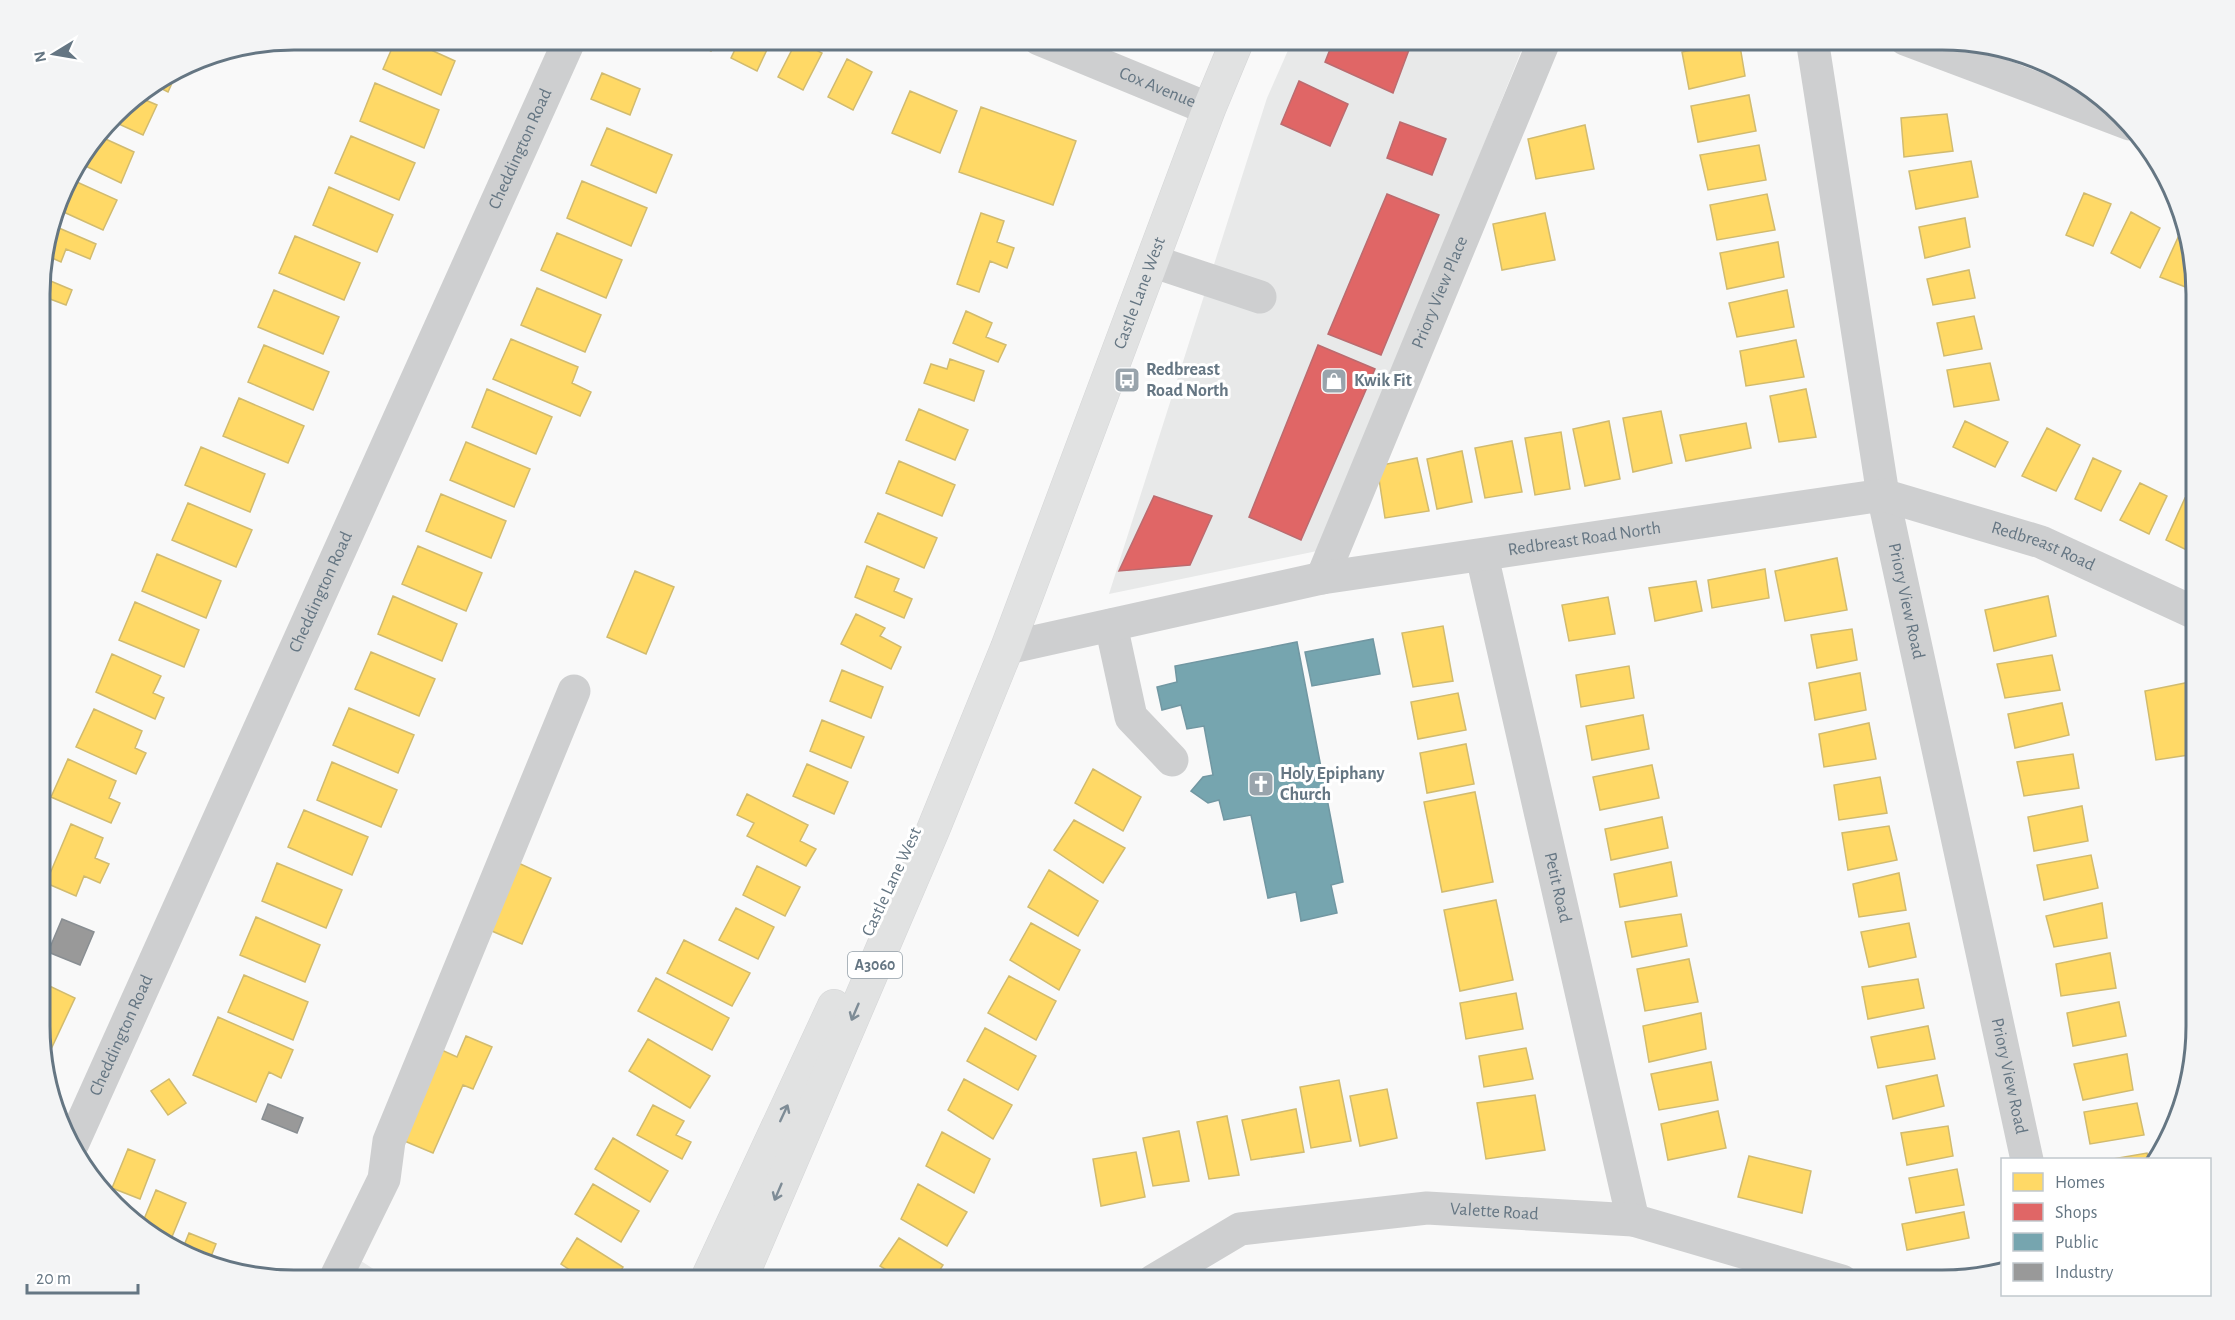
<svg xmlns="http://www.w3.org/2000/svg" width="2235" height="1320" font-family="'Alegreya Sans',sans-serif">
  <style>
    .built { fill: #e8e9e9 }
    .homes { fill: #ffd966; stroke: #d1bb6f; stroke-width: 1.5 }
    .shops { fill: #e06666; stroke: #bb6b6f; stroke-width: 1.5 }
    .public { fill: #76a5af; stroke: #7197a2; stroke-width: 1.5 }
    .industry { fill: #999; stroke: #898e92; stroke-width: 1.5 }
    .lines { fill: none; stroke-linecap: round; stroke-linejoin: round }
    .major-casing { stroke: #d5d6d7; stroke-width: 34 }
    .minor { stroke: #cecfd0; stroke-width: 33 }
    .major { stroke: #e1e2e2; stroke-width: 33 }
    .oneway { stroke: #7e8c96 }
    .labels { text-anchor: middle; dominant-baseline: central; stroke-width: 6; stroke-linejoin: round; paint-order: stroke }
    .shield { fill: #fff; stroke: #939fa8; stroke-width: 1.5 }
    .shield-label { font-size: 16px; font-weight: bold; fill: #657683 }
    .street-label { font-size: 18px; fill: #657683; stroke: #fff }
    .poi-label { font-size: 18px; font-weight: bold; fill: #657683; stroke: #fff; text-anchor: start }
    .rim { fill: none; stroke: #657683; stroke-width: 3 }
  </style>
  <rect width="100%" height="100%" fill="#f9f9f9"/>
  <path class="built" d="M1293,39H1526L1322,550L1109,594L1267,98Z
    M341,1248L392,1281H326Z"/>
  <path class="homes" d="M396,39H407L455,61L441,95L383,69Z
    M686,39H717L711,51Z
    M740,39H772L757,71L731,58Z
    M797,40L822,53L803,90L778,77Z
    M1739,40L1745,76L1689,89L1682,52Z
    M847,59L872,72L853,110L828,97Z
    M178,70L168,92L154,85Z
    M602,73L640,89L630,115L591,99Z
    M375,83L439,110L424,148L360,121Z
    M910,91L957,111L940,153L892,133Z
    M1749,95L1756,131L1698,142L1691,106Z
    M136,96L157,105L143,135L112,121L126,102Z
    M981,107L1076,141L1053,205L959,172Z
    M1947,114L1953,151L1904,157L1901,118Z
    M1585,125L1594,169L1536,179L1528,139Z
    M607,128L672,155L656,193L591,165Z
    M99,136L134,152L121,183L79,163Z
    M351,136L415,163L399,200L335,173Z
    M1759,145L1766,180L1708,190L1700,155Z
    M1971,161L1978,197L1916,209L1909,171Z
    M68,178L117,200L103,230L57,209Z
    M582,181L647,208L631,246L567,218Z
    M329,187L393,215L377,252L313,225Z
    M2084,193L2111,204L2093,246L2066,235Z
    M1767,194L1775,230L1717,240L1710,205Z
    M2131,212L2160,228L2140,268L2111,253Z
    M981,213L1004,221L997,242L1014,248L1007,268L990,261L979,292L957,284Z
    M1545,213L1555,260L1502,270L1493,224Z
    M1965,218L1970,247L1925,258L1919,227Z
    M52,225L96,244L90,259L66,249L61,262L43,254Z
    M557,233L622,260L606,298L541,270Z
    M2180,233L2183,235L2195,274L2188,288L2160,277Z
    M295,236L360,263L344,300L279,273Z
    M1778,242L1784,277L1727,289L1720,253Z
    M1969,270L1975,298L1933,305L1927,279Z
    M41,277L72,290L66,305L42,296L41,298Z
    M537,288L601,315L585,352L521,325Z
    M274,290L339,317L323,354L258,327Z
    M1787,290L1794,327L1737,337L1729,303Z
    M966,311L992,323L986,337L1006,345L998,362L953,343Z
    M1974,316L1982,349L1944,356L1937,323Z
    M511,339L578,367L572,383L591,392L580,416L493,379Z
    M1796,340L1804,377L1746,386L1740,351Z
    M264,345L329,372L313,410L248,382Z
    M950,359L984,371L974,401L924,383L931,364L947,369Z
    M1990,363L1999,400L1954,407L1947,370Z
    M487,389L552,417L536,454L472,427Z
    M1806,389L1816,437L1779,442L1770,396Z
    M239,398L304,426L288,463L223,436Z
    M919,409L968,430L955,460L906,440Z
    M1661,411L1672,463L1633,472L1623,418Z
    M1609,421L1620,479L1585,486L1573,429Z
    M1965,421L2008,442L1995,467L1953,447Z
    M1746,423L1751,448L1686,461L1680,435Z
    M2047,428L2080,445L2056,491L2022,476Z
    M1561,432L1570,489L1535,495L1525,438Z
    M1512,441L1522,492L1485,498L1475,448Z
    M466,442L530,469L514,507L450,480Z
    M201,447L265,474L250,512L185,485Z
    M1462,451L1472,502L1437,509L1427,459Z
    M1417,458L1429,511L1385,518L1377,466Z
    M2093,458L2121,471L2101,511L2075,499Z
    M899,461L955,485L942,516L886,493Z
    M2140,483L2167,496L2149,534L2120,520Z
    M441,494L506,521L491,558L426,531Z
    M2185,498L2195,503V554L2166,540Z
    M188,503L252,530L236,567L172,540Z
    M878,513L937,538L924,568L865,542Z
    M418,546L482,573L466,611L402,584Z
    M157,554L221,581L206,618L142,591Z
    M1837,558L1847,610L1785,621L1775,571Z
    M867,566L899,579L894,591L912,599L904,618L855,597Z
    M1765,569L1769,598L1712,608L1708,580Z
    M635,571L674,587L646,654L607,637Z
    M1696,581L1702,611L1655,621L1649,588Z
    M393,596L457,624L442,661L378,634Z
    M2048,596L2056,636L1994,651L1985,610Z
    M1608,597L1615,634L1569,641L1562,605Z
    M135,602L199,630L184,667L119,640Z
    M856,614L885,628L880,636L901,647L891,669L841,644Z
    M1443,626L1453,681L1413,687L1402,633Z
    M1852,629L1857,660L1817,668L1811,635Z
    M371,652L435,679L419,716L355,689Z
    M112,654L161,676L153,693L164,698L155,719L96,692Z
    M2052,655L2060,690L2005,698L1997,664Z
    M1629,666L1634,698L1581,707L1576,675Z
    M842,670L883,687L871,718L830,701Z
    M1860,673L1866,710L1815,720L1809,683Z
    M2195,681V754L2156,760L2145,691Z
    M1458,693L1466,730L1418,739L1411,702Z
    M2062,703L2069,735L2015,748L2008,714Z
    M349,708L414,735L398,773L333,745Z
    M94,709L142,731L135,748L146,753L136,774L76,747Z
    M1643,715L1649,749L1592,760L1586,726Z
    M822,720L864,737L851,768L810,751Z
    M1869,723L1876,759L1824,767L1819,734Z
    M1466,744L1474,784L1427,793L1420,753Z
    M2073,754L2079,788L2024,796L2017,762Z
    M68,759L116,781L109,798L120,803L111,823L51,797Z
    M332,762L397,790L381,827L317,800Z
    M807,764L848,782L834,814L793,796Z
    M1652,765L1659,798L1600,810L1593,777Z
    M1093,769L1141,797L1123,831L1075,803Z
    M1880,777L1887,813L1839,820L1834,785Z
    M1475,792L1493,882L1442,892L1424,802Z
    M747,794L808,825L800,841L816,849L806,866L747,836L754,823L737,815Z
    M2082,806L2088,841L2034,851L2028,817Z
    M304,810L368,837L352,875L288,847Z
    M1662,817L1668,848L1611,860L1605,829Z
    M1074,820L1125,848L1103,883L1054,850Z
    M71,824L103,838L95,858L109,864L100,883L84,876L76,896L46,883Z
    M1889,826L1897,860L1848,870L1842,833Z
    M2091,855L2098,888L2044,900L2037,865Z
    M514,861L551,878L522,944L485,928Z
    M1671,862L1677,896L1620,907L1614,874Z
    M277,863L342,890L326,928L262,901Z
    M757,866L800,887L785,916L743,895Z
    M1049,870L1098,901L1078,936L1028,907Z
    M1899,873L1906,910L1859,917L1853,884Z
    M1496,900L1513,980L1460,991L1444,910Z
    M2102,903L2107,938L2054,947L2046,916Z
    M736,908L774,927L758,959L719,940Z
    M1681,914L1687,946L1632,957L1625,922Z
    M256,917L320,945L305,982L240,955Z
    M1031,923L1080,950L1059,990L1010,960Z
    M1909,923L1916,957L1869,967L1861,932Z
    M684,940L750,973L732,1006L667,973Z
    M2110,953L2116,988L2061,996L2056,964Z
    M1689,959L1698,1002L1645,1011L1637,969Z
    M244,975L308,1002L293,1040L228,1012Z
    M1009,976L1056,1001L1036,1040L988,1013Z
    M656,978L729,1018L712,1050L638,1011Z
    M1918,979L1924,1008L1868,1019L1862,987Z
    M41,982L75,998L46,1060L41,1057Z
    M1516,993L1523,1029L1466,1039L1460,1003Z
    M2119,1002L2126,1036L2073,1046L2067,1013Z
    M1701,1013L1706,1049L1649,1062L1643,1026Z
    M218,1017L293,1050L281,1078L269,1072L256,1102L193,1075Z
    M1928,1026L1935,1059L1878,1068L1871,1037Z
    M985,1028L1036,1056L1018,1090L967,1061Z
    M466,1036L492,1047L473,1089L463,1085L433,1153L395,1137L435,1047L457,1057Z
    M648,1039L710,1076L690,1108L629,1071Z
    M1526,1048L1533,1079L1484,1087L1479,1056Z
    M2127,1054L2133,1090L2083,1100L2074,1064Z
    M1711,1062L1718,1100L1659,1110L1651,1074Z
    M1937,1075L1944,1106L1893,1119L1886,1086Z
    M169,1079L186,1103L168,1115L151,1091Z
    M964,1079L1012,1105L993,1139L948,1110Z
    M1339,1080L1351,1141L1311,1148L1300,1087Z
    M1387,1089L1397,1138L1360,1146L1350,1096Z
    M1535,1095L1545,1150L1486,1159L1477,1103Z
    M2137,1103L2144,1135L2090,1144L2084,1112Z
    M653,1105L684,1121L676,1135L691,1142L682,1159L637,1135Z
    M1296,1109L1304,1152L1251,1160L1242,1120Z
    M1718,1111L1726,1148L1668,1160L1661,1124Z
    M1227,1116L1239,1175L1209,1179L1197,1122Z
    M1948,1126L1953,1156L1907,1165L1901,1133Z
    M1179,1131L1189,1181L1153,1186L1143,1138Z
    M942,1132L990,1159L974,1193L926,1166Z
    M613,1138L668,1171L650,1202L595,1169Z
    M128,1149L155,1160L140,1199L112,1188Z
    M1136,1152L1145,1197L1101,1206L1093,1159Z
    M2147,1153L2149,1160H2107Z
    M1749,1156L1811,1171L1802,1213L1738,1197Z
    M1957,1169L1964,1205L1916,1213L1909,1178Z
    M593,1184L639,1211L621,1242L575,1214Z
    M918,1184L967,1212L947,1246L901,1219Z
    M156,1190L186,1203L169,1244L157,1238L142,1224Z
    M1964,1212L1969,1238L1907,1250L1902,1224Z
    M189,1233L216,1244L208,1264L181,1253Z
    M577,1238L623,1267L615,1281H586L561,1264Z
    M899,1238L943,1265L933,1281H904L880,1266Z"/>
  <path class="shops" d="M1334,39H1413L1393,93L1325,62Z
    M1299,81L1348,104L1330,146L1281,124Z
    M1400,122L1446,139L1432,175L1387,158Z
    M1387,194L1439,215L1381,355L1328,334Z
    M1318,345L1375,369L1301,540L1249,517Z
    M1154,496L1212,516L1190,565L1119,571Z"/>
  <path class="public" d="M1373,639L1380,674L1312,686L1305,652Z
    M1297,642L1343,882L1331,885L1337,913L1301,921L1296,892L1268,898L1251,815L1224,820L1219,800L1208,803L1191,791L1203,777L1213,775L1204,726L1187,729L1181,705L1162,710L1157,687L1177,682L1175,666Z"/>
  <path class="industry" d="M62,919L94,932L80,965L48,952Z
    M268,1104L303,1118L297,1133L262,1119Z"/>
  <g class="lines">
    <g class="major-casing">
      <g id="major">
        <path d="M706,1281L834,1006"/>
        <path id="s8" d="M740,1281L933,830L1007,648L1209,109L1238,39"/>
      </g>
    </g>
    <g class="minor">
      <path id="s1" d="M1039,39L1209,109"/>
      <path id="s2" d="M1812,39L1883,495L2027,1160"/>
      <path d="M1905,39L2130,124"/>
      <path d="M1152,261L1260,297"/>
      <path id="s3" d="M1482,556L1633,1220"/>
      <path id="s4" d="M1322,578L1545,39"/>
      <path d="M1111,625L1131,717L1172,760"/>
      <path id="s5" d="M1007,648L1322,578L1883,495L2041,542L2195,613"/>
      <path id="s6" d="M73,1143L570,39"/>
      <path d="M334,1281L384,1179L389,1141L574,691"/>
      <path id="s7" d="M1153,1281L1240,1229L1427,1208L1633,1220L1842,1281"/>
    </g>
    <use href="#major" class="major"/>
  </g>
  <defs><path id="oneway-shaft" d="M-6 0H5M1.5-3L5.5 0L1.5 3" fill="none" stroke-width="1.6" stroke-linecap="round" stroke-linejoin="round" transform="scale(1.5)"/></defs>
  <g class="oneway">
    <use href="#oneway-shaft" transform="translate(855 1012) rotate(113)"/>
    <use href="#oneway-shaft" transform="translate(784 1113) rotate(-65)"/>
    <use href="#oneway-shaft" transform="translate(778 1192) rotate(113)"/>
  </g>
  <defs>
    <g id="bus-square" transform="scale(1.35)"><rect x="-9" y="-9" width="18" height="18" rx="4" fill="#99a4ac" stroke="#fff"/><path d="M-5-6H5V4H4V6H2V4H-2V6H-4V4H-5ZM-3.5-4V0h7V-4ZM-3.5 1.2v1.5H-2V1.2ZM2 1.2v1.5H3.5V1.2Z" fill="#fff"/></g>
    <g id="shop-square" transform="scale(1.35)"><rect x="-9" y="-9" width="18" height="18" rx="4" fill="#99a4ac" stroke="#fff"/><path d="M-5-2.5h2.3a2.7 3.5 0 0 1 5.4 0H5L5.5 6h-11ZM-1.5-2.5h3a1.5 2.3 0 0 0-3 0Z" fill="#fff"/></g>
    <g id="church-square" transform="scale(1.35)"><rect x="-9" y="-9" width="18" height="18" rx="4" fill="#99a4ac" stroke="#fff"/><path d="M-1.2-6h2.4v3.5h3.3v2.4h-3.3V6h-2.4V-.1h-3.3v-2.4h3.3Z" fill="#fff"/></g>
  </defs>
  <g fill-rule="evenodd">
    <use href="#bus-square" x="1127" y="380"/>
    <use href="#shop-square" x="1334" y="381"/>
    <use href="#church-square" x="1261" y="784"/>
  </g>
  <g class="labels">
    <rect class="shield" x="848" y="952" width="54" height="26" rx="4.5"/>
    <g class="shield-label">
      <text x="875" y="965">A3060</text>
    </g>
    <g class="street-label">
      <text stroke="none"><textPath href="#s1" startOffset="128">Cox Avenue</textPath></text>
      <text stroke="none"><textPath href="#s6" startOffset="1090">Cheddington Road</textPath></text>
      <text stroke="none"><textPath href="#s8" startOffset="1066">Castle Lane West</textPath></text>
      <text stroke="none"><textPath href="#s4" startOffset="309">Priory View Place</textPath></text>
      <text stroke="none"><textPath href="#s5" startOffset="588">Redbreast Road North</textPath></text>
      <text stroke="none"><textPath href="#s5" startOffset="1058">Redbreast Road</textPath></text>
      <text stroke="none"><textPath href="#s6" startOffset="604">Cheddington Road</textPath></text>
      <text stroke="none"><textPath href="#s2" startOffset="570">Priory View Road</textPath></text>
      <text transform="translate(892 882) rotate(-65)">Castle Lane West</text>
      <text stroke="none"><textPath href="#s3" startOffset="340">Petit Road</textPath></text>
      <text stroke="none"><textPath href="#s6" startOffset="118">Cheddington Road</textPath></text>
      <text stroke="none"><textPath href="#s2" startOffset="1056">Priory View Road</textPath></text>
      <text stroke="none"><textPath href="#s7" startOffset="357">Valette Road</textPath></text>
    </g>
    <g class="poi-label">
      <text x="1146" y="370">Redbreast<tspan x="1146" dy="21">Road North</tspan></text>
      <text x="1354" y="381">Kwik Fit</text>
      <text x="1280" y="774">Holy Epiphany<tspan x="1280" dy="21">Church</tspan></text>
    </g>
  </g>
  <path d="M0 0H2235V1320H0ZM294 50H1942A244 244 0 0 1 2186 294V1026A244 244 0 0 1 1942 1270H294A244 244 0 0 1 50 1026V294A244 244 0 0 1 294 50Z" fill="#f3f4f5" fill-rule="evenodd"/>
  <path class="rim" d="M294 50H1942A244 244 0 0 1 2186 294V1026A244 244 0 0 1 1942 1270H294A244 244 0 0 1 50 1026V294A244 244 0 0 1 294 50Z"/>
  <rect x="2001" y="1158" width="210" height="138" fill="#ffffff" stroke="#c1c8cd" stroke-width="1.5"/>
  <rect x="2013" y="1173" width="30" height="18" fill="#ffd966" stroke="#c1c8cd" stroke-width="1.5"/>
  <text x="2055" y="1188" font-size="18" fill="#657683">Homes</text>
  <rect x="2013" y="1203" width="30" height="18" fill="#e06666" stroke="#c1c8cd" stroke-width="1.5"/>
  <text x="2055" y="1218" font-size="18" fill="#657683">Shops</text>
  <rect x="2013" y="1233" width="30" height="18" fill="#76a5af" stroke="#c1c8cd" stroke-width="1.5"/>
  <text x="2055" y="1248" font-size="18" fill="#657683">Public</text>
  <rect x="2013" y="1263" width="30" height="18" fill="#999999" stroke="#c1c8cd" stroke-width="1.5"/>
  <text x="2055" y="1278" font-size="18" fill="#657683">Industry</text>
  <g transform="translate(54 54) rotate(259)" stroke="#ffffff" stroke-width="4.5" paint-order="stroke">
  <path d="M0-4.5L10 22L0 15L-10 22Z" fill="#657683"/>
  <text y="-9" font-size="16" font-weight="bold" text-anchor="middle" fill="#657683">N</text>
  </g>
  <path d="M27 1284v9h111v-9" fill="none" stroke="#657683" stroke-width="3"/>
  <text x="36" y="1284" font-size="18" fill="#657683" stroke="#ffffff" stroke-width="4.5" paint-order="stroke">20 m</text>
</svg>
